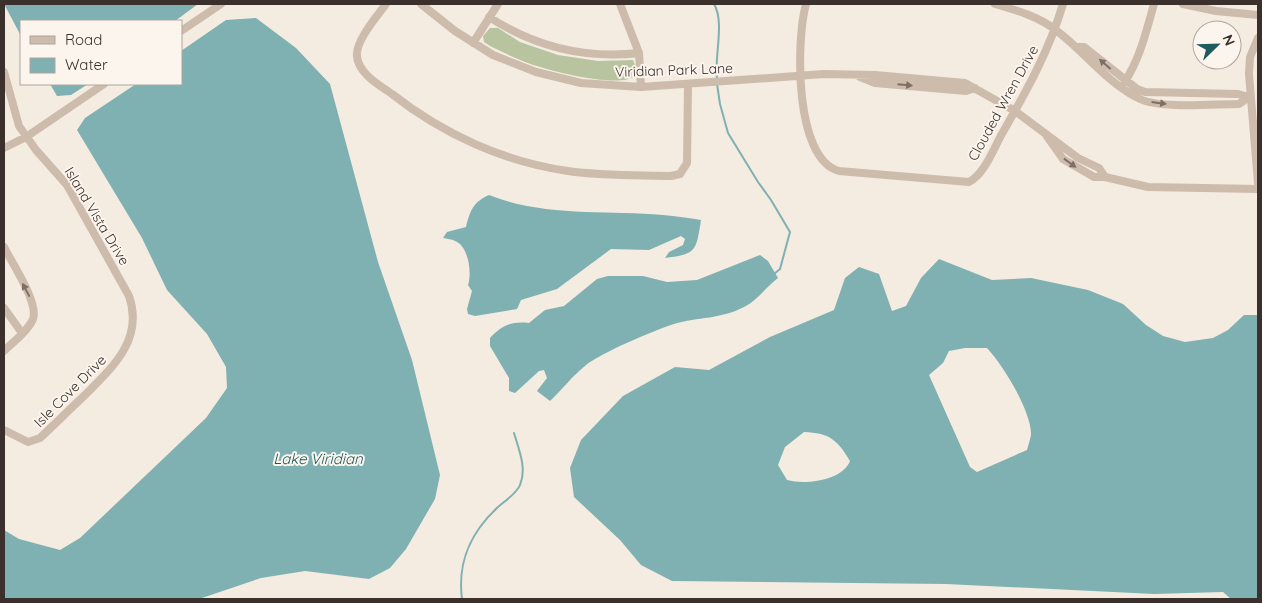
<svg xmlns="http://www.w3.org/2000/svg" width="1262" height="603" font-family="Quicksand,sans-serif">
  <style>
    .green { fill: #b8c4a0 }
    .water { fill: #7fb0b2; fill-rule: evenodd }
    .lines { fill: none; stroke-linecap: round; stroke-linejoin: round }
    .stream { stroke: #7fb0b2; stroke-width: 2 }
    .minor { stroke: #cdbbac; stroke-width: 8 }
    .oneway { fill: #7d6f65 }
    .labels { text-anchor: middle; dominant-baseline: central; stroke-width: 4; stroke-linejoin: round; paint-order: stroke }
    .street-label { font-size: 14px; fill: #3b302b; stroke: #fbf5ee }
    .water-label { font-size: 15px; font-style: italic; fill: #1f5a5e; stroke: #fbf5ee }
  </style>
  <rect width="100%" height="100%" fill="#f4ebe1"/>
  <path class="green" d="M490,28H498L520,42L558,55L598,61L633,60L636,68L635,76C621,88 559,73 540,67C523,62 506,54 490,46L484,42L483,36Z"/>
  <path class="water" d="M4,4H198L175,21H21V36Z
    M256,18L296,48L330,84L378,262L412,360L440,475L435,499L406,549L390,568L369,579L305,571L261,578L199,599H4V530L19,539L60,550L80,538L206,418L227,388L226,367L207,334L167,290L142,238L77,130L85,118L136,84H181V51L226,20Z
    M50,84H88L71,95L57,96Z
    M489,195C544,217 605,210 663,215C676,216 689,218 701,220C696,251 697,254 665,258L669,252L683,245L685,239L681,236L649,250L611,249L557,289L521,300L517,309L475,316L468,314L467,309L472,291L468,285C472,274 469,246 455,241C452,239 447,239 443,238L447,232L466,227C470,211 473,202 489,195Z
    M760,255L768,261L778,278C766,287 758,300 744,307C721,319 698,317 674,324C655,330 598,354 585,366C572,376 562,390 550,401L537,391L547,378L544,370L539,371L515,393L509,391V378L490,346V338C502,325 512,321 529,323L545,310L564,306L597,279L608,276H643L667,282L697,280Z
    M939,259L992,280L1031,278L1088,290L1123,304L1146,325L1163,336L1185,342L1213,338L1228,330L1244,315H1258V599H1231L1223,592L1154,594L946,584L672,581L641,565L620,540L574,497L570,468L581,440L623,396L675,367L709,370L770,337L834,310L845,278L859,267L879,274L892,311L906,306L921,278ZM965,348H987C1003,365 1032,412 1031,435C1030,440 1028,446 1027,450L977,472L970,467L929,375L943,363L949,351ZM804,432C829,433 837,439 850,461C842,481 805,485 787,480L778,465L785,447Z"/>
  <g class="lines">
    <path class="stream" d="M714,4C725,22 714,57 717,79
      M717,84L720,104L728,133L758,182L771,200L790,232L780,269L774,274
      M462,599C457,561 471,532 498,507C505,501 517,493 520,485C527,468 519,450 514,433"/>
    <path class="minor" d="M386,4C377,16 355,42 357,56C358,73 379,85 392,94C443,134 504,162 568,171C602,176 637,175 671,176L680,174L687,163L688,85
      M421,4L455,31L493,55L536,72L581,83L641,87L824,74L875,75L965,83L1015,111L1078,158L1099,168L1105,177
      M620,4L639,53L641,87
      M806,4C796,40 794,159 839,171L969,182C985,174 994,147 1003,132C1027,90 1049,51 1063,4
      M995,4C1016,10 1040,17 1057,31C1085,52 1107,83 1140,99C1161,109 1214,104 1239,104L1249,97
      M1183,4L1216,11L1258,15
      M489,17C535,47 585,59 639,53
      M181,31L221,4
      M1258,38L1250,57L1249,74L1258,183
      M473,43L498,4
      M1077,47H1084L1137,89L1145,92L1238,94L1249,97
      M4,72L19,126L36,150L67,185L129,296C144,339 113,367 85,395C70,409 55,424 40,438L28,442L4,430
      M860,77L875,83L966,91L975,88
      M1124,83C1140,59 1146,32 1154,4
      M1046,135L1063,159L1094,177H1105L1148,187L1258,189
      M4,148L26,137L104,84
      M4,247C12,263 39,303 33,319C28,331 13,342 4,351
      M4,308L22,333"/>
  </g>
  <defs><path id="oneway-solid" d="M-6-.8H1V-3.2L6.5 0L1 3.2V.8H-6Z" transform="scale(1.25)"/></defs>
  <g class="oneway">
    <use href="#oneway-solid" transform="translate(1105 64) rotate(-139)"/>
    <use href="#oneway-solid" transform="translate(905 85) rotate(5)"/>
    <use href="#oneway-solid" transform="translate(1159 103) rotate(7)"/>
    <use href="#oneway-solid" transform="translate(1070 163) rotate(36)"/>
    <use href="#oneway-solid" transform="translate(26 290) rotate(-118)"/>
  </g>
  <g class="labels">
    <g class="street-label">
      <text transform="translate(674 70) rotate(-2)">Viridian Park Lane</text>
      <text transform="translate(1003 103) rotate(-61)">Clouded Wren Drive</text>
      <text transform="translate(97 216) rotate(59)">Island Vista Drive</text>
      <text transform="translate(70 391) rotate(-45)">Isle Cove Drive</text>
    </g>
    <g class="water-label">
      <text x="318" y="458">Lake Viridian</text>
    </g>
  </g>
  <rect width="1262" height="603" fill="none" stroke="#3b302b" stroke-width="10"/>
  <rect x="20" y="20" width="162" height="65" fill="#fbf5ee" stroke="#aea6a0"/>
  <rect x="30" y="36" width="25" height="8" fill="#cdbbac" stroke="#aea6a0"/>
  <text x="65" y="45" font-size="15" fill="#3b302b">Road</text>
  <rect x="30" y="58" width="25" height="15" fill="#7fb0b2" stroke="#aea6a0"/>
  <text x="65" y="70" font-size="15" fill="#3b302b">Water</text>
  <g transform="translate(1217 45) rotate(67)"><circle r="24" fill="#fbf5ee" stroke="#aea6a0"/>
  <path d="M0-4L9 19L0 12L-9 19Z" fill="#1f5a5e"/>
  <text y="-8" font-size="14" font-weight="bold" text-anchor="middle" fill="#3b302b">N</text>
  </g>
</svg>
